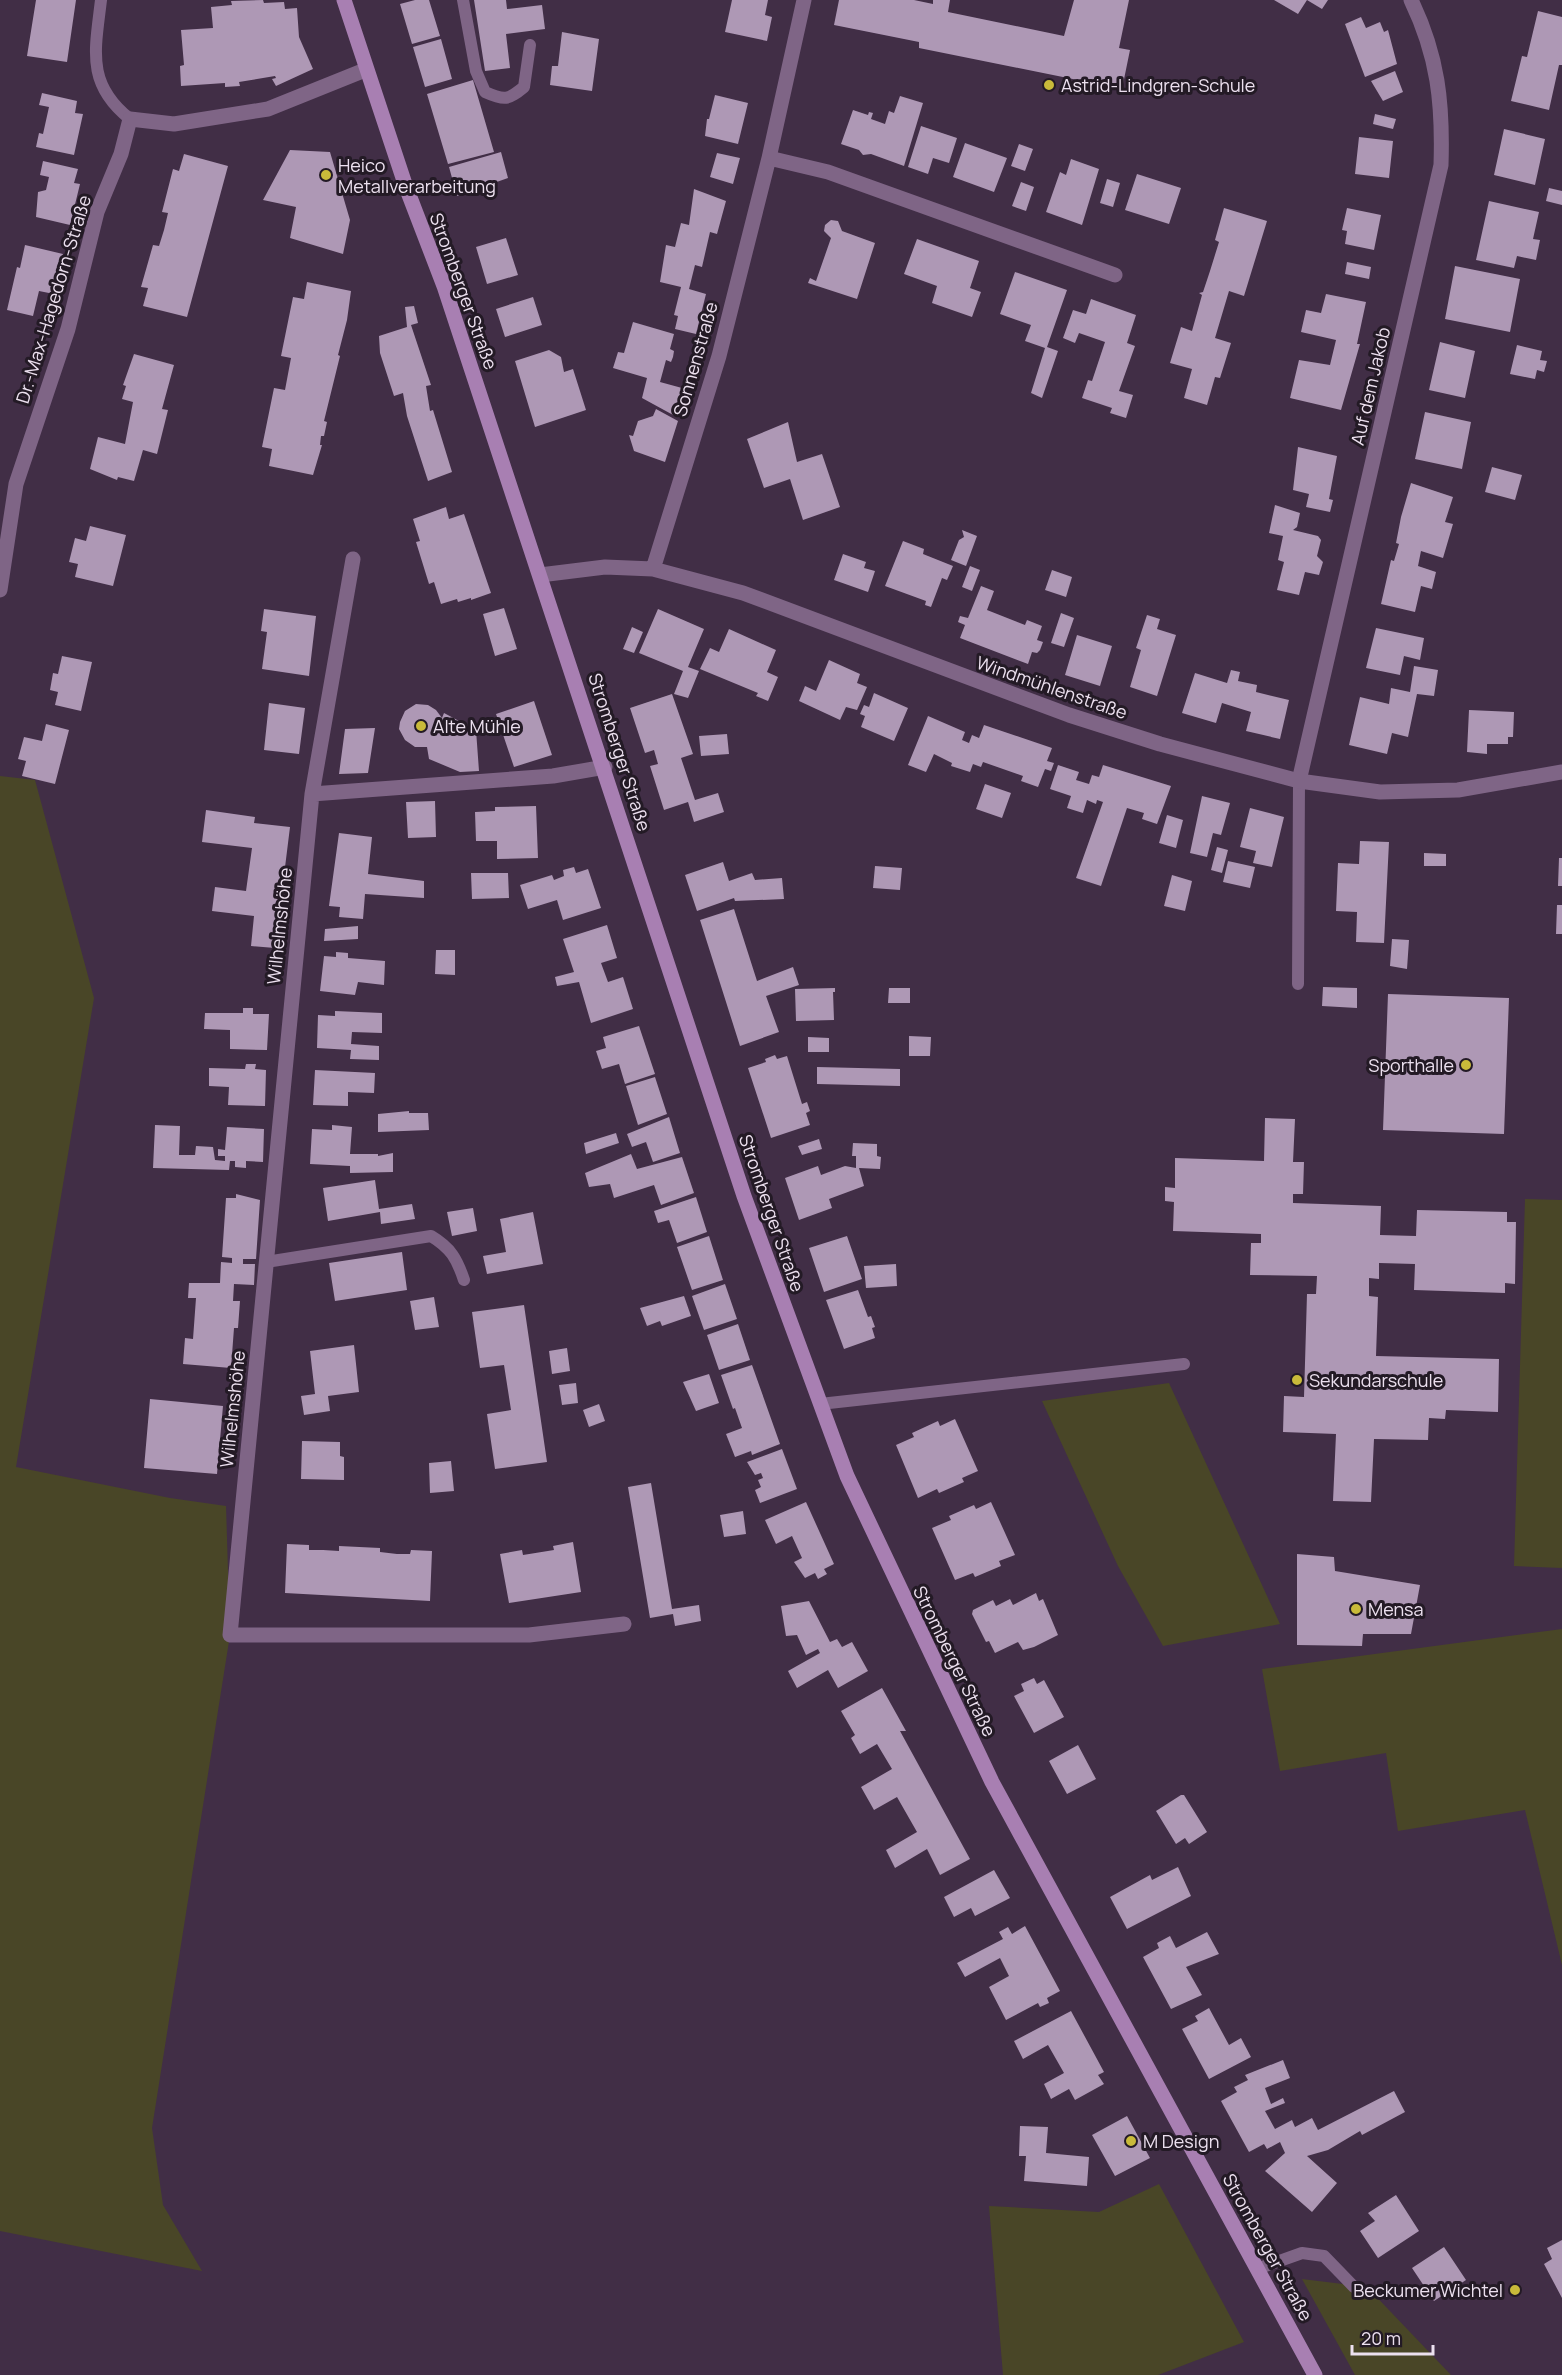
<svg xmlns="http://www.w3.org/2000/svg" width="1562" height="2375" font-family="Manrope,sans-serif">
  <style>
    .green { fill: #494627 }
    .building { fill: #ae98b5 }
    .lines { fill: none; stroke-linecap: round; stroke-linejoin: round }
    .service { stroke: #7f6586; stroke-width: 12 }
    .minor { stroke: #7f6586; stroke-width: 15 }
    .secondary { stroke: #a87fb2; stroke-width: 15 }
    .poi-dot { fill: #c9ba3a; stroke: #231a25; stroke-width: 2 }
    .labels { text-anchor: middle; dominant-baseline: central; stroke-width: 6; stroke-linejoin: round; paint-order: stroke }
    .poi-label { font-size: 18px; fill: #ece0ef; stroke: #231a25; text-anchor: start }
    .street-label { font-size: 18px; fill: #ece0ef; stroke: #231a25 }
  </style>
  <rect width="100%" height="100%" fill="#412e46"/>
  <path class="green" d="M0,776L35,780L94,998L16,1467L170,1498L226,1506L230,1635L152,2128L163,2205L202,2271L0,2231Z
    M1525,1199L1562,1200V1568L1514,1566Z
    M1169,1383L1280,1624L1163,1646L1118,1566L1042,1401Z
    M1562,1629V1965L1525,1810L1398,1831L1386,1753L1280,1771L1262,1669Z
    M1159,2184L1244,2342L1158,2375H1003L989,2206L1099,2212Z
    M1302,2279L1367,2287L1451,2375H1355Z"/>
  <path class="building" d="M36,0H76L67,62L27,56Z
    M263,0L264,3L284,2L285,9L297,8L299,37L313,69L276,86L272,79L276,78L275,76L239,82L240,86L225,87V83L181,86L180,66L184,65L181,30L213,28L211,7L232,5L231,1Z
    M415,0H429L440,36L412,44L400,4Z
    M474,0H506L507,9L542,5L545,29L506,34L510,68L485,71Z
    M732,0H768L765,15L772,17L767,41L725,32Z
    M839,0H914L933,4V0H950L948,12L1064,36L1074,0H1129L1119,48L1130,50L1122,89L919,48V42L834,25Z
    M1274,0H1307L1298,14Z
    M1307,0H1328L1322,9Z
    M1538,11L1562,17V65H1559L1549,110L1511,101L1522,56L1527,57Z
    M1361,17L1366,28L1380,22L1384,32L1388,30L1397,64L1365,77L1345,24Z
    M562,32L599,39L592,91L550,85L552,66H558Z
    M441,39L452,79L425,87L413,47Z
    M1395,71L1403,92L1383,101L1371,81Z
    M473,80L494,152L448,164L427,94Z
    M42,93L77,101L75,113L83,114L74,155L36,147L39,133L43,134L49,107L39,105Z
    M715,95L748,103L738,144L705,136L707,119H709Z
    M900,96L923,103L904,166L871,154L863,155L859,150L841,144L853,110L868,115L869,112L873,113L871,119L885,124L889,111L894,113Z
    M1375,114L1396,119L1393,129L1373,124Z
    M921,126L957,138L949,163L933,158L928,174L908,167Z
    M1504,129L1545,139L1535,185L1494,175Z
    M1359,137L1393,141L1389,178L1355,174Z
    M965,143L1007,158L994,192L953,177Z
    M1019,144L1033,149L1025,171L1011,166Z
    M290,150L330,152L350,220L343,254L290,238L296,207L263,200Z
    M501,152L508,178L457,196L449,167Z
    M717,153L740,158L733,184L710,177Z
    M184,154L228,166L187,317L143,306L148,288L141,287L153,245L159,246L164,230L168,213L162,212L173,169L179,171Z
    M1071,159L1099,169L1082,225L1046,212L1060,172L1066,175Z
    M43,161L78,169L74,183L80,184L70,225L36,217L38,192L46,190L49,177L40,175Z
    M1137,174L1181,188L1169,224L1125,210Z
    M1107,179L1120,183L1113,207L1100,203Z
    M1021,182L1034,187L1026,211L1012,206Z
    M1549,188L1562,191V205L1546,201Z
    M694,189L726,201L717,234L710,232L702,267L695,265L689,289L706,294L696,334L675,329L678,316L674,315L681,287L660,282L666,245L675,247L681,223L689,225Z
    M1489,201L1539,212L1533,239L1540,240L1536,260L1517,256L1514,268L1476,260Z
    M1224,208L1267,221L1244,296L1229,291L1215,338L1231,343L1220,378L1215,377L1207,405L1184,398L1192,369L1170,363L1181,327L1192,331L1202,295L1199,293L1203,292L1210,271L1219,242L1215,240Z
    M1347,208L1381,215L1374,250L1345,244L1347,231L1342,230Z
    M831,220L838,221L842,231L875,243L857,299L808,283L810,278L816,281L831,238L824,231L825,225Z
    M506,238L518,275L487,284L476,247Z
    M917,239L979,261L970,288L981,292L972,317L932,303L937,286L904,274Z
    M25,245L63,254L59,284H56L54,294L39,291L33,316L7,310L17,267L20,268Z
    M1347,262L1371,267L1369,279L1345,274Z
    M1455,266L1520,279L1510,332L1445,319Z
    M1015,272L1067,290L1047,347L1058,351L1042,398L1031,393L1045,348L1025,341L1031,325L1000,314Z
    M307,282L351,291L347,320L338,355L340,356L324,421L327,422L324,436H321L320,445H322L313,475L269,466L272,449L262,447L274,388L285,390L291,358L281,356L293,297L304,299Z
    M1326,294L1366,302L1357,344H1360L1341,410L1290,398L1299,360L1330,365L1336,340L1301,332L1306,310L1321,313Z
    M533,297L542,325L505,337L496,309Z
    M1091,299L1136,315L1127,343L1135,346L1119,391L1133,395L1126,418L1110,413L1112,408L1082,398L1088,380L1092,381L1105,342L1079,333L1075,343L1063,338L1073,310L1086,314Z
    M414,306L418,323L411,325L431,385L426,386L430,411L433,410L452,472L428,481L407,416L403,393L394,396L380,353L379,336L407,327L405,307Z
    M633,322L674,334L670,349L674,351L673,357L671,362L666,360L660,382L682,388L675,416L642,398L647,378L613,368L618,352L624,353Z
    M1440,342L1475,351L1465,398L1429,390Z
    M1517,345L1542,351L1540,360L1547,361L1544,372L1537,370L1535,379L1510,374Z
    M549,350L561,357L564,372L573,369L586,410L535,427L515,361Z
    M134,354L174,365L162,409L168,410L157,454L143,450L134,481L118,477L117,480L90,469L98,437L125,444L133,402L122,399L126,386L123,385Z
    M656,409L678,421L665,462L634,451L629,435L633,436L638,421L653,416Z
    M1425,412L1471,422L1462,469L1415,459Z
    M788,422L797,462L822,454L840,507L803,520L790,479L764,488L747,439Z
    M1298,447L1337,456L1329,499L1333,500L1330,512L1306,507L1309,494L1293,490Z
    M1492,467L1522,475L1515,500L1485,492Z
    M1411,483L1453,497L1445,522L1453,524L1443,558L1421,551L1418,566L1436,572L1432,589L1421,586L1415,612L1381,604L1391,560L1394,561L1399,544L1396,543L1401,517Z
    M1275,505L1300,513L1297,527L1293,530L1318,536L1321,540L1317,556L1323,562L1319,575L1305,572L1299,595L1277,590L1284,562L1278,560L1283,536L1269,533Z
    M446,507L449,519L464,514L491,593L471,600V598L458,602L457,599L441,604L434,582L429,584L416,542L420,541L413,519Z
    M90,526L126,535L113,586L75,577L78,564L69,562L75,538L86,541Z
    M962,530L977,536L966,566L951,560L959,540L964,537Z
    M903,541L924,549L923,554L953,566L947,580L942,578L931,607L925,605L926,601L885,586Z
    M843,554L866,562L864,568L875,571L868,592L834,580Z
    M970,566L980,570L972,591L962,587Z
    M1052,570L1072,577L1066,597L1045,590Z
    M981,586L994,591L987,610L1025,625L1027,620L1042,626L1037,640L1043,642L1040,650L1037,653L1032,652L1028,664L960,638L965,625L958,622L960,616L968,618Z
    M504,608L517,649L495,656L483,614Z
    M264,609L316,616L309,676L262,669L267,632L261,631Z
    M658,609L704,629L688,667L699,671L688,698L674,694L683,671L639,653Z
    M1061,613L1074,618L1064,647L1051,643Z
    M1147,615L1160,619L1157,629L1176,635L1157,696L1130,687L1141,650L1136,648Z
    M632,627L643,632L634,653L623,649Z
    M1376,628L1424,638L1420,660L1404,656L1400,675L1366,668Z
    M729,629L776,650L767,672L778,677L768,701L756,696L758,693L700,669L710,648L719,652Z
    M1077,635L1112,646L1100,686L1065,675Z
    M62,656L92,662L81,711L55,705L58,692L50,690L53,673L58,674Z
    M829,660L860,674L857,683L867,687L857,710L846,707L840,720L799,701L805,686L816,691Z
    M1414,666L1438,670L1434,696L1417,694L1408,737L1392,733L1387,754L1349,745L1360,697L1389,704L1391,688L1410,692Z
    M1231,670L1240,672L1238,681L1257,685L1256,692L1289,700L1280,739L1246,731L1251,712L1222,703L1216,723L1182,713L1195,673L1227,683Z
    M874,693L908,708L894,741L861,727L865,716L860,714L864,705L869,707Z
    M672,694L693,754L681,758L695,800L718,793L724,812L694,822L688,802L664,810L650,766L658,764L654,750L645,753L630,708Z
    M534,701L552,755L514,767L496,714Z
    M269,703L305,708L299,754L264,750Z
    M416,704L428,705L436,710L442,718L444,713L476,730L479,771L460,772L429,759L427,747H415L405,740L399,729L400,722L405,711Z
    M1469,710L1514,712L1513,737H1508V744H1487V754L1467,752Z
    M928,716L965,732L962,740L969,743L972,735L979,738L984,725L1052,748L1047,761L1054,763L1051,771L1045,769L1038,787L1021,781L1023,776L983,762L981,767L973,764L970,772L951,766L952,763L934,754L926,772L908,765Z
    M46,724L69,730L55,784L22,776L26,761L18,759L24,737L42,741Z
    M375,728L368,773L339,774L345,729Z
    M727,734L729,754L701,756L699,736Z
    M1058,765L1079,772L1076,780L1089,784L1092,775L1099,777L1103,765L1171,786L1157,824L1142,819L1144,813L1127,808L1101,886L1076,878L1103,802L1097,800L1096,804L1087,800L1083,813L1067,808L1071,796L1050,789Z
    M985,784L1011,793L1002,818L976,809Z
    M1202,796L1230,803L1221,835L1213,833L1207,857L1190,853Z
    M435,801L436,837L408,838L406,802Z
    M536,806L538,858L497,859V841H476L475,812L495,811V807Z
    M1250,808L1284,817L1272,867L1253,863L1256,851L1240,847Z
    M206,810L255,817L254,823L290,827L275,948L251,946L254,916L212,911L215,887L246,891L252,848L202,842Z
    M1167,815L1183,820L1176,848L1159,843Z
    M339,833L372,837L368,874L424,881V898L365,894L363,919L339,917L340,907L329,906Z
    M1360,841L1389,842L1384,943L1356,942L1357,912L1336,911L1338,863L1359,864Z
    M1217,847L1228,850L1222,873L1211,870Z
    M1424,853L1446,854V866H1424Z
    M1559,858H1562V886H1558Z
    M1228,861L1255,867L1250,888L1223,882Z
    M723,862L729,881L752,873L755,880L782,878L784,899L735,901L734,898L697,911L685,875Z
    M875,866L902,868L900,890L873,888Z
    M574,867L576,873L588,869L601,908L563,920L557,900L528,909L520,885L552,875L554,880L564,876L563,870Z
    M471,873H508L509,898L472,899Z
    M1172,875L1192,881L1185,911L1164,906Z
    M1557,905H1562V934H1556Z
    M734,909L757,981L793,967L799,985L766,996L779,1032L740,1046L700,920Z
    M607,925L617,958L601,963L608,982L623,977L633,1009L591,1023L579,982L557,986L555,977L574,972L563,939Z
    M358,926V939L324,941L325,929Z
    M1392,939L1409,940L1407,969L1390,966Z
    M436,950H455V975L435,974Z
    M336,952L348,953V958L385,961L384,985L358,982L355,995L320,991L324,956L336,957Z
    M1323,987L1357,988V1008L1322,1006Z
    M835,988V992H833L834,1020L796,1021L795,989Z
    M889,988H910V1003H888Z
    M1388,994L1509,998L1504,1134L1383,1130Z
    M243,1008H253V1014H269L267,1050L230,1049V1030L204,1029L205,1013H243Z
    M335,1011L382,1013V1033L352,1032L351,1044L379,1046V1060L350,1059L351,1050L317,1048L318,1015L335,1016Z
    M639,1026L655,1074L625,1084L619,1064L602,1069L596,1051L606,1048L603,1037Z
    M909,1036L931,1037L930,1056H909Z
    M808,1037L829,1038V1052H808Z
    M775,1055L777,1059L787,1056L802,1104L807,1102L810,1111L806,1113L810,1125L771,1138L748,1068L766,1062L765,1059Z
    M246,1064H256L255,1069L266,1070L265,1106L228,1105L229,1087L209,1086V1068L245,1069Z
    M817,1067L900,1069V1086L817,1084Z
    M315,1070L375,1073L374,1093L348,1092V1106L313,1105Z
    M655,1077L667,1114L638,1125L626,1086Z
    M409,1111V1113H428L429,1130L378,1132V1114Z
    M669,1117L680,1153L653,1162L646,1142L632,1147L627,1134Z
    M1265,1118L1295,1119L1293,1162H1304L1303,1194H1293V1203L1381,1206L1380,1235L1416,1236L1417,1210L1507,1212V1222H1516L1515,1284L1505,1283V1293L1414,1290L1415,1264L1379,1263V1279L1369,1278V1296L1378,1297L1376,1356L1499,1359L1498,1412L1446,1410L1445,1419L1429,1418L1428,1440L1374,1439L1371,1502L1333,1501L1336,1434L1283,1432L1284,1396L1304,1397L1307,1294H1316L1317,1276L1250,1275L1251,1243H1261V1234L1173,1231L1174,1202L1165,1201V1187L1175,1188V1158L1264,1161Z
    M155,1125L180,1126L179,1155H195L196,1146L213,1147L215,1160L225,1161V1156H218V1149L225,1150L227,1127L264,1129L263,1162L246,1161V1168L235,1167V1161H230L229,1170L153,1168Z
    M332,1125L352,1127L350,1154H378V1156L393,1153V1172L350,1173V1166L310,1164L312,1129L332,1130Z
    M616,1133L619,1143L586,1154L584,1143Z
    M819,1139L822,1149L802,1155L798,1146Z
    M853,1143L877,1144V1156L881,1157L880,1169L859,1168L864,1186L829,1199L832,1208L799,1220L785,1178L818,1166L821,1175L845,1166L856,1168V1156H852Z
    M631,1154L637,1169L682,1157L694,1193L661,1205L654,1185L614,1198L610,1184L589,1187L585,1173Z
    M375,1180L379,1209L412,1204L415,1219L381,1224L380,1212L328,1221L323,1188Z
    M236,1194L260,1200L256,1259H243V1264H255L254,1285L234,1284L233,1301H240L238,1328H234L231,1368L183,1364L185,1338L193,1339L196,1298H188L189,1283H220L221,1262L232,1263V1258L222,1257L226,1198H236Z
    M696,1197L707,1232L677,1243L669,1220L658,1223L654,1211Z
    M473,1208L477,1231L452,1236L447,1212Z
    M533,1212L543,1264L487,1274L483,1256L506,1252L500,1219Z
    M709,1236L723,1280L692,1290L677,1247Z
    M847,1236L862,1279L824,1292L809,1248Z
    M402,1252L407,1290L335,1301L329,1263Z
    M896,1264L897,1286L866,1288L864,1266Z
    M725,1284L737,1319L704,1330L692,1296Z
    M858,1290L868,1317L871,1316L875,1327L872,1328L875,1338L844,1349L826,1300Z
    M684,1296L691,1316L662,1326L660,1321L647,1326L640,1308Z
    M434,1297L439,1327L415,1330L410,1301Z
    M524,1305L547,1462L495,1469L487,1414L511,1410L504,1365L480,1368L472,1312Z
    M738,1324L750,1360L719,1370L707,1335Z
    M354,1345L359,1392L328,1396L330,1411L304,1415L301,1396L315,1394L310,1351Z
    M567,1348L570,1371L552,1374L549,1351Z
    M752,1365L780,1444L752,1455L751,1451L735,1457L726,1434L742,1428L735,1408L733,1409L721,1375Z
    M709,1374L719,1403L696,1411L683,1382Z
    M576,1383L578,1403L562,1405L559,1385Z
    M150,1399L223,1406L217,1474L144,1468Z
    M599,1404L605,1421L589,1427L583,1410Z
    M955,1419L978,1471L962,1478L964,1482L939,1493L937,1489L918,1498L896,1445L914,1437L912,1433L938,1421L940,1426Z
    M302,1441L340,1442V1456L344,1457V1480L301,1479Z
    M782,1449L797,1489L760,1503L755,1490L761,1487L758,1480L763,1478L761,1473L755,1475L747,1462Z
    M451,1461L454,1491L430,1493L429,1463Z
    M651,1483L672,1609L699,1605L701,1621L675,1626L673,1614L650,1618L628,1487Z
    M806,1502L834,1564L824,1569L827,1574L818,1579L815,1573L805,1578L794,1562L802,1558L792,1536L776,1544L765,1520Z
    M991,1502L1015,1555L999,1561L1001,1566L975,1577L973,1573L955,1580L932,1528L951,1520L949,1516L974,1505L976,1509Z
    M743,1511L746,1534L724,1537L720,1515Z
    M573,1542L581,1592L509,1603L500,1554L522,1550L523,1555L554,1550L553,1546Z
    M287,1544L309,1545V1550H323L339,1551V1546L380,1548V1552L397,1554H410L411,1550L432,1551L430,1601L285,1593Z
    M1297,1554L1334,1557L1335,1571L1420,1585L1411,1634H1363L1362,1646L1297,1645Z
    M1036,1593L1039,1601L1043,1599L1058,1635L1034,1647L1023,1650L1018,1642L995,1653L989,1641L986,1642L972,1614L973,1610L993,1600L996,1606L1010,1599L1013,1605Z
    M809,1601L830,1642L837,1639L842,1647L852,1642L868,1671L838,1688L828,1670L797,1688L788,1671L820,1653L818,1649L806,1655L797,1635L786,1636L781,1606Z
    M1034,1678L1037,1684L1044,1680L1064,1717L1034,1733L1014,1696L1024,1691L1021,1684Z
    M882,1688L906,1731H900L970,1859L940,1875L927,1849L895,1868L886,1850L917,1832L897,1797L874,1810L861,1787L892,1769L877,1744L860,1754L851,1738L855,1735L841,1711Z
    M1078,1745L1096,1779L1067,1794L1049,1761Z
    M1181,1795H1184L1207,1832L1189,1844L1185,1838L1176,1844L1156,1811Z
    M1178,1867L1191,1896L1127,1929L1110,1897L1150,1875L1152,1880Z
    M994,1870L1010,1898L975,1916L971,1908L954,1917L944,1897Z
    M1025,1926L1060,1991L1047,1998L1049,2003L1040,2007L1038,2003L1006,2020L989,1987L1009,1976L1000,1958L965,1977L957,1963L1003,1939L999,1932L1008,1927L1012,1934Z
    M1207,1932L1219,1954L1186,1967L1202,1995L1171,2009L1143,1957L1159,1948L1157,1943L1170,1936L1176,1948Z
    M1209,2008L1229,2045L1241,2038L1251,2057L1209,2079L1182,2029L1198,2021L1195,2016Z
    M1071,2011L1104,2072L1098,2075L1104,2084L1075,2100L1069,2089L1051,2099L1044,2084L1064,2073L1048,2045L1023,2059L1014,2041Z
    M1283,2060L1290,2078L1265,2088L1271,2104L1283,2098L1285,2103L1265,2111L1275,2129L1292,2120L1295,2127L1312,2118L1318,2130L1394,2091L1405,2112L1362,2135L1360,2131L1328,2150L1307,2156L1337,2183L1312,2212L1265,2171L1285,2153L1280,2142L1267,2149L1264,2144L1249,2152L1221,2101L1237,2092L1234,2087L1248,2080L1245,2075Z
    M1127,2116L1150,2158L1115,2176L1092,2135Z
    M1020,2126L1048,2127L1046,2153L1089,2157L1087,2186L1024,2181L1026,2156H1019Z
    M1396,2195L1419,2231L1378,2258L1360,2231L1375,2221L1368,2213Z
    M1562,2240V2298L1544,2264L1552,2259L1547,2248Z
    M1444,2247L1466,2280L1434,2301L1412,2268Z"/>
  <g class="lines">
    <path class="service" d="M101,0C95,51 86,84 130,119
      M463,0L476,71L485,92C505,101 508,100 524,87L530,45
      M1298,984L1299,781
      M266,1262L431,1236C451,1248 457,1259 464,1280
      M820,1404L1184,1364
      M1257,2269L1302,2253L1324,2256L1354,2287"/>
    <path class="minor" d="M769,158L828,172L1115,275
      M353,559L312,794L230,1635H529L624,1624
      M653,569L719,356L769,158L804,0
      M540,575L605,567L653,569L743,593L1069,715L1160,744L1299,781L1380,792L1458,790L1562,772
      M0,590L16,484L68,329L97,212L121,154L130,119L174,124L268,109L365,70
      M1299,781L1441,165C1443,103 1438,56 1411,0
      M312,794L553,776L605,767"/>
    <path class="secondary" d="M344,0L406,187L444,286L744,1196L847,1476L992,1782L1315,2375"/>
  </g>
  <g class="poi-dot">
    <circle cx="1049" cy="85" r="6"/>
    <circle cx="326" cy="175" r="6"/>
    <circle cx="421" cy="726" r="6"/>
    <circle cx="1466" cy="1065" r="6"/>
    <circle cx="1297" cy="1380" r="6"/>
    <circle cx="1356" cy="1609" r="6"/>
    <circle cx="1131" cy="2141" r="6"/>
    <circle cx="1515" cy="2290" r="6"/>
  </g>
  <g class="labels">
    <g class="poi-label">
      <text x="1061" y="85">Astrid-Lindgren-Schule</text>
      <text x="338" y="165">Heico<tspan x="338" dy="21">Metallverarbeitung</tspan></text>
      <text x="433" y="726">Alte Mühle</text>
      <text x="1454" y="1065" text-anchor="end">Sporthalle</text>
      <text x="1309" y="1380">Sekundarschule</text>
      <text x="1368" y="1609">Mensa</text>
      <text x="1143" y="2141">M Design</text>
      <text x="1503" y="2290" text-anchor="end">Beckumer Wichtel</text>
    </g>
    <g class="street-label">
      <text transform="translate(464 291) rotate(70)">Stromberger Straße</text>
      <text transform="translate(53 299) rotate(-73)">Dr.-Max-Hagedorn-Straße</text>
      <text transform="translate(695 359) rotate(-74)">Sonnenstraße</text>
      <text transform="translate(1370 386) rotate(-77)">Auf dem Jakob</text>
      <text transform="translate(1052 687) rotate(19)">Windmühlenstraße</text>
      <text transform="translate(620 752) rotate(72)">Stromberger Straße</text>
      <text transform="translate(279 926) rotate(-84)">Wilhelmshöhe</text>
      <text transform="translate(772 1213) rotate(71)">Stromberger Straße</text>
      <text transform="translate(232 1409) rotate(-84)">Wilhelmshöhe</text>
      <text transform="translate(955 1661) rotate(64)">Stromberger Straße</text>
      <text transform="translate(1268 2247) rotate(61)">Stromberger Straße</text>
    </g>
  </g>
  <path d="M1352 2345v9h81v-9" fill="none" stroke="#ece0ef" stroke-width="3"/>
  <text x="1361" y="2345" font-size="18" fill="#ece0ef" stroke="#231a25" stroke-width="4.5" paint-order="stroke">20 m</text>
</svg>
